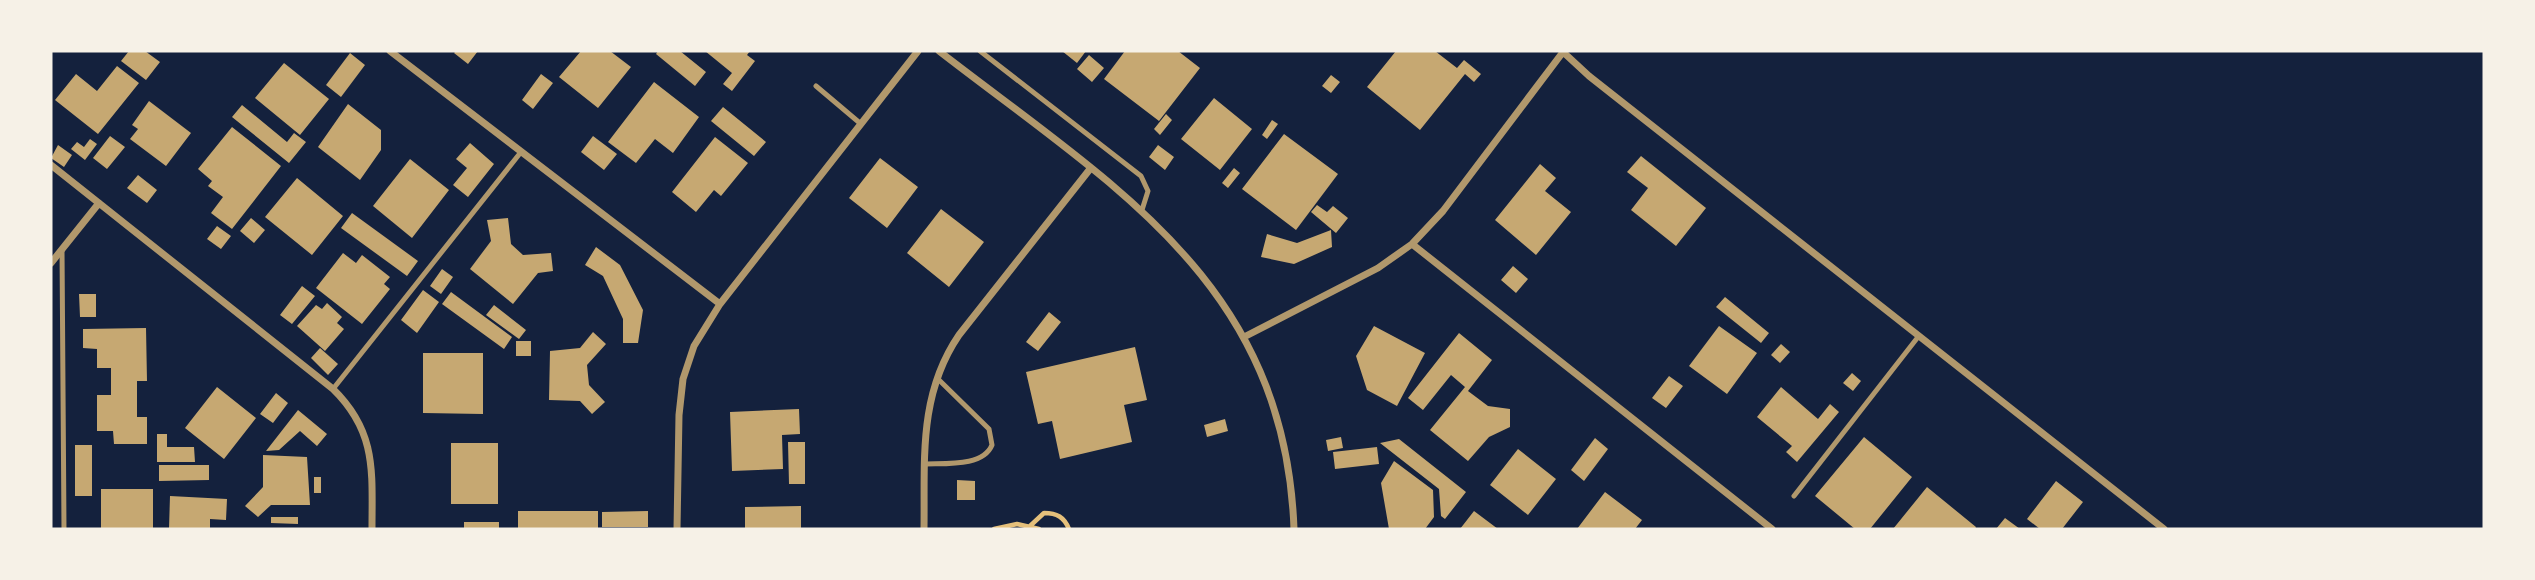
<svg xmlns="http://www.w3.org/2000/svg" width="2535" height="580" font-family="'DM Sans',sans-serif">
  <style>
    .building { fill: #c6a872 }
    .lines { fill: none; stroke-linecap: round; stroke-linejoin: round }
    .path { stroke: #e5c07b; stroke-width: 4.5 }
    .service { stroke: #b1986c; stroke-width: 5 }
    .minor { stroke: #b1986c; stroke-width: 7 }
  </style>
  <rect width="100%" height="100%" fill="#14213d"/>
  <path class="building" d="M129,51H145L160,62L146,80L121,61Z
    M456,51H478L468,64L454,53Z
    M581,51H610L631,67L598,108L559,77Z
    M658,51H680L706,72L695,86L656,54Z
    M705,51H750L747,55L755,61L732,91L723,84L732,73Z
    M1062,51H1086L1077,63Z
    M1125,51H1178L1200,68L1159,121L1104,79Z
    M1396,51H1435L1457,68L1464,60L1481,74L1474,82L1465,74L1420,130L1367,87Z
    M350,53L365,65L341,97L326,85Z
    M1089,55L1104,68L1092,82L1077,69Z
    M284,63L329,99L300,135L255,98Z
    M117,66L139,83L98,134L55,100L76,74L97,91Z
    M541,74L553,83L533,109L522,100Z
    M1331,75L1340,82L1331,93L1322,86Z
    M654,82L699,117L673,153L655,139L636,163L608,142Z
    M1214,98L1252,129L1220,170L1181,139Z
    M149,101L191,133L166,166L130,139L138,129L132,125Z
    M348,104L381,130V150L360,180L318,147Z
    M242,105L287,142L294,133L306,142L289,163L232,117Z
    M723,107L766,142L754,156L711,121Z
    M1166,114L1172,120L1160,135L1154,129Z
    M1272,120L1278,124L1267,139L1262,135Z
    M232,127L281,166L232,229L211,213L223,197L208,186L212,181L198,169Z
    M1284,134L1338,174L1296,230L1242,189Z
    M110,136L125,147L107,169L93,158Z
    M593,136L617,154L604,170L581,152Z
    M715,137L748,163L721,196L714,190L696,212L672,192Z
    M90,139L97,144L85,160L71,149L77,142L84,147Z
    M470,143L494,164L468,197L453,185L467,168L456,159Z
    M58,145L72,155L64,167L51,158Z
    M1158,145L1174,157L1165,170L1149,157Z
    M1641,156L1706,208L1676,246L1631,210L1648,188L1627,172Z
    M880,158L918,187L887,228L849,198Z
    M410,159L449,190L412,238L373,206Z
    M1540,164L1556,178L1545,191L1571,212L1536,255L1495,220Z
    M1234,168L1240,173L1228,188L1222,183Z
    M138,175L157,190L147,203L127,188Z
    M297,178L343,216L312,255L265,217Z
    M1317,205L1327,212L1333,206L1348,218L1336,233L1311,212Z
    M941,209L984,242L949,287L907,253Z
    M352,213L418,261L407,276L341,228Z
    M251,218L265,230L254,243L240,231Z
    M508,218L511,244L523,255L551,253L553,271L538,273L513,304L470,269L491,241L487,220Z
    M217,226L231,236L221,249L207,239Z
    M1331,230L1332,247L1294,264L1261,257L1267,234L1297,243Z
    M596,247L620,265L643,310L638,343H623V319L603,276L585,265Z
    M343,253L356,263L362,255L390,277L384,284L390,289L362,324L316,288Z
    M1513,266L1528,279L1516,293L1501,280Z
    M442,269L453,277L441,294L430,286Z
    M302,286L315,296L292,324L280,315Z
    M423,290L439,302L417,333L401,320Z
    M451,292L512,337L504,349L442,304Z
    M79,294H96V317H80Z
    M1725,297L1769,333L1761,343L1716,307Z
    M327,303L342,317L337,323L344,329L325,351L297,326L316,305L322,309Z
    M494,305L526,330L519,339L486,315Z
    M1049,312L1061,322L1038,351L1026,342Z
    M1374,326L1425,353L1397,406L1367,390L1356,356Z
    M1719,326L1757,353L1727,394L1689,366Z
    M146,328L147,381H137V417H147V444H114L113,431H97V395H111V368H97V349L83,348V329Z
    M593,332L606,344L587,365L589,385L605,402L592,414L580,401L549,400L550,351L580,348Z
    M1459,333L1492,360L1468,391L1488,406L1510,409V427L1489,437L1468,461L1430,430L1465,387L1451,375L1423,410L1408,398Z
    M516,341H531V356H516Z
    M1781,344L1790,352L1780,363L1771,355Z
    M1135,347L1147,400L1124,405L1132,442L1060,459L1052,421L1038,424L1026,372Z
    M320,348L338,364L328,375L311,358Z
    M423,353H483V414L423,413Z
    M1852,373L1861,381L1853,391L1843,383Z
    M1669,376L1683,386L1666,408L1652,398Z
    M217,387L256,418L224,459L185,428Z
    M1781,387L1818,419L1830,404L1839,412L1797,462L1786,452L1792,446L1757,417Z
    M276,393L288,403L273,423L260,414Z
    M799,409L800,434L782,435L783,469L732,471L730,412Z
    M298,410L327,434L317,446L300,431L279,450L266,451Z
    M1225,419L1228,431L1207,437L1204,425Z
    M157,434H167V447H194L195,462H157Z
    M1341,437L1343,448L1328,451L1326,440Z
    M1864,437L1912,477L1870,529H1855L1815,496Z
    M1595,438L1608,449L1584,481L1571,470Z
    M1399,439L1466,492L1445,519L1441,516L1439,489L1380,443Z
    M788,442H805V484H789Z
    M451,443H498V504H451Z
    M75,445H92V496H75Z
    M1377,447L1379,464L1335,469L1333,452Z
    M1518,449L1556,479L1528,515L1490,485Z
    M263,455L307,457L310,505H271L258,517L245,506L263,487Z
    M1394,461L1433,490L1434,517L1425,529H1389L1381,483Z
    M159,465H209V480L159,481Z
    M314,477H321V493H314Z
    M957,480L975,481V500H957Z
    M2056,481L2083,502L2062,529H2040L2027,519Z
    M1927,487L1976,527L1975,529H1893Z
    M101,489H153V529H101Z
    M1605,492L1642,520L1635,529H1577Z
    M170,496L227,499L226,520L210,519V529H169Z
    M801,506V529H745V507Z
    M518,511H598V529H518Z
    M648,511V527H602V512Z
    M1474,511L1498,529H1460Z
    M271,517H298V524L271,523Z
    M2005,518L2020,529H1996Z
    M464,522H499V529H464Z"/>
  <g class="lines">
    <path class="path" d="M1030,526L1044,513C1057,513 1064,517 1069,529
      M994,529L1017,524L1039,529"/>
    <path class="service" d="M980,51L1141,176L1148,191L1142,210
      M816,86L861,124
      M62,249L64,529
      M333,389L521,152
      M924,464C945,463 983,467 992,445L989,429L937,378
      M1794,496L1918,337"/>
    <path class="minor" d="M390,51L720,304
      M939,51C1113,186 1285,283 1294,529
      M1562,51L1589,76L2164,529
      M51,165L333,389C377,432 372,472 372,529
      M1412,244L1772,529
      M51,263L99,203
      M1244,337L1378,268L1412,244L1443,211L1563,52
      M677,529L679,415L683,379L694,346L720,304L918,51
      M924,529C925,460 918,395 959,335L1090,169"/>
  </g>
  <rect width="2535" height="580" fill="none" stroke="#f6f1e7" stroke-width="105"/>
</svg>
